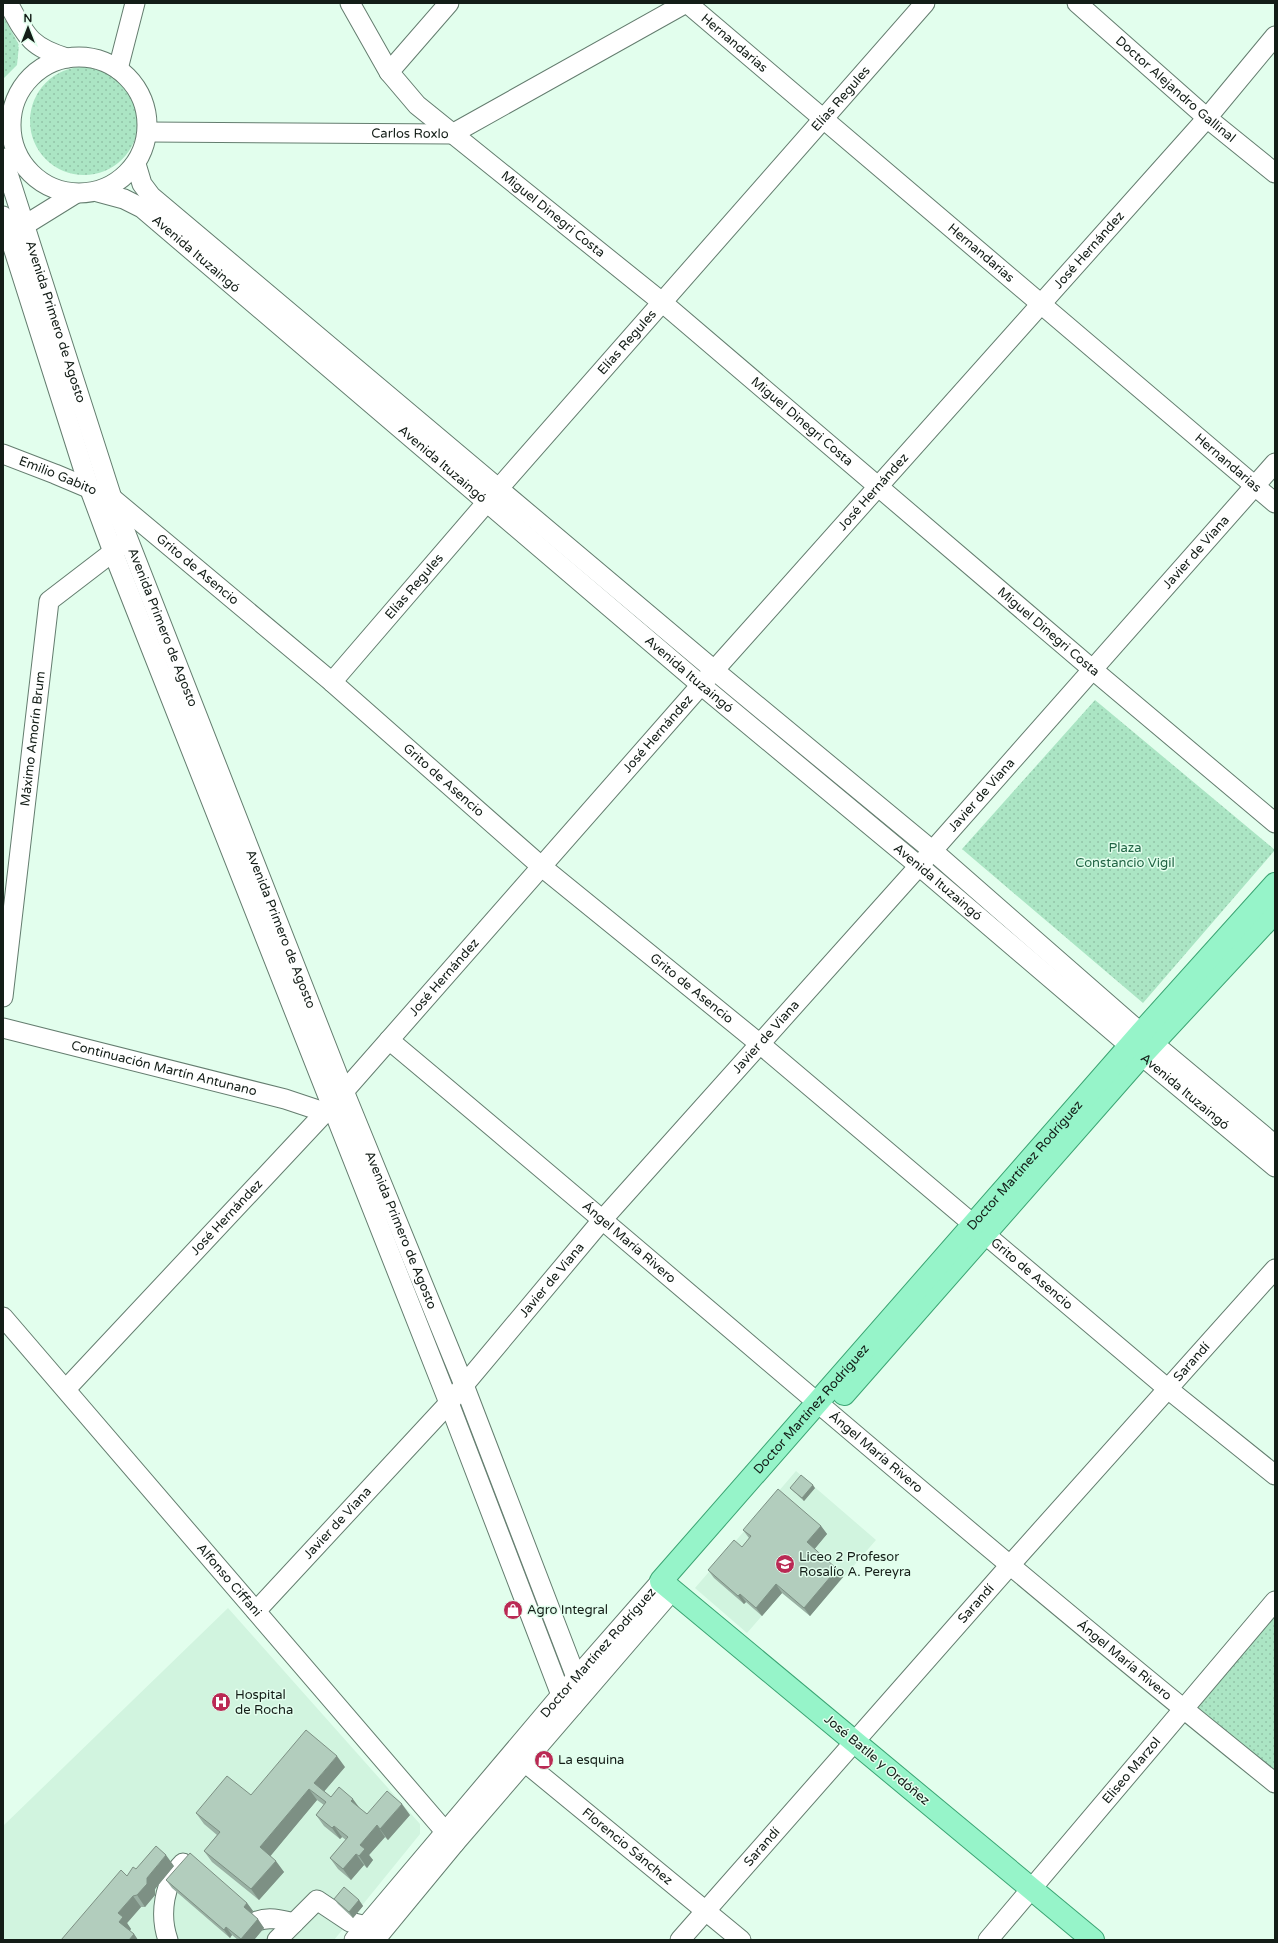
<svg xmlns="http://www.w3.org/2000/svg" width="1278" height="1943" font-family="'Varela Round',sans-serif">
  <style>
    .built { fill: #d1f4df }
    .park { fill: url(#park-dots) }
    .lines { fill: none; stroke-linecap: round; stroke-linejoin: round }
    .minor-casing { stroke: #647d6f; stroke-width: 21 }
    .major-casing { stroke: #3ba473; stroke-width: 24 }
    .minor { stroke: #fff; stroke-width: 19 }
    .major { stroke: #96f4c9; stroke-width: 22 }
    .wall { fill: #99b0a3 }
    .shaded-wall { fill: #7d9084 }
    .building { fill: #b2cdbd; stroke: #7d9084 }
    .labels { text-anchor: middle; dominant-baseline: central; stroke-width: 3; stroke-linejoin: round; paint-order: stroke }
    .street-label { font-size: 13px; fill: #131d17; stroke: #e2feed }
    .park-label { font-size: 13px; fill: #206444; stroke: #e2feed }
    .poi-label { font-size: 13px; fill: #131d17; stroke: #e2feed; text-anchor: start }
  </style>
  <defs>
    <pattern id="park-dots" width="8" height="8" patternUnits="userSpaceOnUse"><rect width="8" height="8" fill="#abe5c4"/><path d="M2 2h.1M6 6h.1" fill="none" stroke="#92c4a8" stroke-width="1.8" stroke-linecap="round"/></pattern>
  </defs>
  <rect width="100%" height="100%" fill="#e2feed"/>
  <path class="built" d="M796,1471L876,1540L810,1616L782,1593L747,1633L695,1588Z
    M228,1608L420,1824V1834L334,1940H3V1826Z"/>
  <path class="park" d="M3,16L19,45L17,65L3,79Z
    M30 121a54 54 0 1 1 108 0a54 54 0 1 1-108 0Z
    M1095,700L1275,850L1143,1003L962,849Z
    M1275,1614V1771L1197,1707Z"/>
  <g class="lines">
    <g class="minor-casing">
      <g id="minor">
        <path d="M8,3C26,36 30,47 67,58"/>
        <path id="s1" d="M350,3L389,72L417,105L663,303L1092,669L1275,823"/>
        <path id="s2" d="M687,3L1275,503"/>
        <path id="s3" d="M1077,3L1207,118L1275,173"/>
        <circle cx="79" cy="125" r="68"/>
        <path d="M118,69L135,3"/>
        <path d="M389,72L449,3"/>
        <path id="s4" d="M148,132L452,134L686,3"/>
        <path id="s5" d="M3,158L112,498L344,1091L464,1385L576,1677L589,1686"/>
        <path d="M136,164L142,184L151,196L714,670L933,851L1141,1033L1275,1145"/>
        <path id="s6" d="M98,192L124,199L142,208L701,685L919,866L1130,1046L1275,1167"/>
        <path d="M3,216L90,490L113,552L449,1403L561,1695L573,1706"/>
        <path d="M14,229L25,225L75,194"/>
        <path id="s7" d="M3,454L55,474L112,498L332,682L542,867L760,1044L1168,1389L1275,1475"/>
        <path id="s8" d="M332,682L499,488L925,3"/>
        <path id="s9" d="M3,997L49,601L122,545"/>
        <path id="s10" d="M3,1028L285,1099L324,1112"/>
        <path id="s11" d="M389,1040C685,1287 975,1542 1275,1783"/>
        <path id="s12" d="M3,1317L455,1843"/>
        <path id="s13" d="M66,1389L332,1105L701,685L1207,118L1275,36"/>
        <path id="s14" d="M256,1611L449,1403L603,1219L919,866L1275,463"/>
        <path id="s15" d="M516,1755L741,1940"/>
        <path d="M257,1921C269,1916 282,1920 294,1923"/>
        <path d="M168,1940C159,1914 164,1882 183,1863"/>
        <path d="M277,1940L317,1900L350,1922L366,1926L374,1934"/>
        <path id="s16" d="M354,1940L561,1695L661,1581"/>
        <path d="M375,1940L455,1843L672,1591"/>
        <path id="s17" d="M680,1940L1011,1564L1275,1269"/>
        <path id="s18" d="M988,1940L1275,1601"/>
      </g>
    </g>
    <g class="major-casing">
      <g id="major">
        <path d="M844,1394L1141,1056L1275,912"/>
        <path id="s19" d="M1093,1940L661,1581L1141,1033L1275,884"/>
      </g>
    </g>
    <use href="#minor" class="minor"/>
    <use href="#major" class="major"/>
  </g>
  <path class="wall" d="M790,1488H815L804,1501L792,1490Z
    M821,1526L827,1534L814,1549L843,1577L810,1616L782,1593L762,1616L746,1602L744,1604L714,1578L708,1570L742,1547L749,1538L743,1530Z
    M345,1767L324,1791L331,1797L359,1808L367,1814L410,1815L388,1840L385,1837L369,1855L373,1860L367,1868L364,1865L351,1880L338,1869L330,1858L346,1840L342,1837L340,1839L324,1826L316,1815L324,1805L317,1800L270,1856L284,1872L259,1900L212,1862L204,1851L217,1835L204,1824L196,1813L251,1795Z
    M174,1866L155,1889V1895L145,1907H141L127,1923L131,1929L130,1931L134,1934L138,1940H61L127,1876L136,1869Z
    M166,1880L247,1903L253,1911L252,1913L264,1928L254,1940H238L232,1935L230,1938L172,1888Z
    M334,1899L359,1900L363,1906L353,1918L338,1904Z"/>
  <path class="shaded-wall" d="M813,1485L815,1488L804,1501L802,1498Z
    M821,1526L827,1534L813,1551L807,1542Z
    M837,1569L843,1577L810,1616L804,1608Z
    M776,1584L782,1593L762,1616L756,1608Z
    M740,1594L746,1602L744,1604L738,1596Z
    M337,1756L345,1767L322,1794L314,1783Z
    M309,1789L317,1800L268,1859L260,1847Z
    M353,1799L361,1810L351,1801Z
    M402,1804L410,1815L388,1840L380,1829Z
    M377,1825L385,1837L369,1855L373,1860L367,1868L359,1856L360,1845Z
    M334,1826L342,1837L340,1839L332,1828Z
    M356,1854L364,1865L351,1880L343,1869Z
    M166,1855L174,1866L155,1889V1895L145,1907L137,1895L147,1878Z
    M276,1861L284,1872L259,1900L251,1889Z
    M133,1896L141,1907L127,1923L131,1929L127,1933L119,1922L118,1913Z
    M359,1900L363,1906L353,1918L349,1912Z
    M247,1903L253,1911L250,1915L244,1907Z
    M258,1919L264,1928L254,1940H242L241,1939Z
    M226,1927L232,1935L230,1938L224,1930Z
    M134,1934L138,1940H129Z"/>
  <path class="building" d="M801,1475L813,1485L802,1498L790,1488Z
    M778,1489L821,1526L807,1542L837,1569L804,1608L776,1584L756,1608L740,1594L738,1596L708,1570L734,1540L742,1547L751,1536L743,1530Z
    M306,1730L337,1756L314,1783L331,1797L339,1787L353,1799L351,1801L367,1814L387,1791L402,1804L380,1829L377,1825L360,1845L365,1849L359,1856L356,1854L343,1869L330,1858L348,1837L334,1826L332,1828L316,1815L326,1802L309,1789L260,1847L276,1861L251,1889L204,1851L220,1832L196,1813L227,1776L251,1795Z
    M156,1846L166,1855L147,1878V1884L137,1895L133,1896L118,1913L123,1917L119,1922L134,1934L129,1940H61L121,1870L127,1876L133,1867L136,1869Z
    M190,1853L247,1903L244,1907L258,1919L241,1939L226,1927L224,1930L166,1880Z
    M344,1887L359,1900L349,1912L334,1899Z"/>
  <defs>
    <g id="school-disc" transform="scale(1)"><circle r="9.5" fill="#ba2a54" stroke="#e2feed"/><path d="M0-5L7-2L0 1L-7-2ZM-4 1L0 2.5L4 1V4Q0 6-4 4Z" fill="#fff"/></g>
    <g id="shop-disc" transform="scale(1)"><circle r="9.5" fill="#ba2a54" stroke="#e2feed"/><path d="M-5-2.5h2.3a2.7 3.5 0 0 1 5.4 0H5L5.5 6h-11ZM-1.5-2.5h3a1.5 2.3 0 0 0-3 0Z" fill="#fff"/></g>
    <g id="hospital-disc" transform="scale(1)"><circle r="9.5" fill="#ba2a54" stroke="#e2feed"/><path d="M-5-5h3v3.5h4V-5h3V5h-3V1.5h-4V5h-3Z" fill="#fff"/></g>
  </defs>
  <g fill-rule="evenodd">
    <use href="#school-disc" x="785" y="1564"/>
    <use href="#shop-disc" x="513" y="1610"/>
    <use href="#hospital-disc" x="221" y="1702"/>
    <use href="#shop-disc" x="544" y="1760"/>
  </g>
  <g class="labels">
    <g class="street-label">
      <text stroke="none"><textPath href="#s2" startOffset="62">Hernandarias</textPath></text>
      <text stroke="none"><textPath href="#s3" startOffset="131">Doctor Alejandro Gallinal</textPath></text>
      <text stroke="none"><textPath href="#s8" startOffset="774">Elías Regules</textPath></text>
      <text stroke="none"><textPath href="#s4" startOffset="262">Carlos Roxlo</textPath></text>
      <text stroke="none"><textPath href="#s1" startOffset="297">Miguel Dinegri Costa</textPath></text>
      <text stroke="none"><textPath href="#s13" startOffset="1531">José Hernández</textPath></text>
      <text stroke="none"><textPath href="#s2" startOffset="386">Hernandarias</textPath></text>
      <text stroke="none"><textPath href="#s6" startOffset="118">Avenida Ituzaingó</textPath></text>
      <text stroke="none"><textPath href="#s5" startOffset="172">Avenida Primero de Agosto</textPath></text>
      <text stroke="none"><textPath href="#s8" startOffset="450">Elías Regules</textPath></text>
      <text stroke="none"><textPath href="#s1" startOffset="621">Miguel Dinegri Costa</textPath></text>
      <text stroke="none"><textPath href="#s2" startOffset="710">Hernandarias</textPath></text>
      <text stroke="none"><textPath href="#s6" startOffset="442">Avenida Ituzaingó</textPath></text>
      <text stroke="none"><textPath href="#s7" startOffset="59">Emilio Gabito</textPath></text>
      <text stroke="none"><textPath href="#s13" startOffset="1207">José Hernández</textPath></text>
      <text stroke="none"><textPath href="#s14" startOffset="1416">Javier de Viana</textPath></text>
      <text stroke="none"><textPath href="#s7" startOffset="229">Grito de Asencio</textPath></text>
      <text stroke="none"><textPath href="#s8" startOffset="126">Elías Regules</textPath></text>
      <text stroke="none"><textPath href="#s5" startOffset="496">Avenida Primero de Agosto</textPath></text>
      <text stroke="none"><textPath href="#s1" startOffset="945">Miguel Dinegri Costa</textPath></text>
      <text stroke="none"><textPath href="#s6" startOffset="766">Avenida Ituzaingó</textPath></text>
      <text stroke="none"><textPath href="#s13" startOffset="883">José Hernández</textPath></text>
      <text stroke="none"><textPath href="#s9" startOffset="260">Máximo Amorín Brum</textPath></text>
      <text stroke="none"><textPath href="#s7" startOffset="553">Grito de Asencio</textPath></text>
      <text stroke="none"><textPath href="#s14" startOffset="1092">Javier de Viana</textPath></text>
      <text stroke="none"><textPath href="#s6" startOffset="1090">Avenida Ituzaingó</textPath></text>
      <text stroke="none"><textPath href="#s5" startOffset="820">Avenida Primero de Agosto</textPath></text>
      <text stroke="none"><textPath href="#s13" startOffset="559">José Hernández</textPath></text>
      <text stroke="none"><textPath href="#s7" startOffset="877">Grito de Asencio</textPath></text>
      <text stroke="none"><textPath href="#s14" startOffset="768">Javier de Viana</textPath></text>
      <text stroke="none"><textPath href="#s10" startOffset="166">Continuación Martín Antunano</textPath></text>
      <text stroke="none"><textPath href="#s6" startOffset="1414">Avenida Ituzaingó</textPath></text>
      <text stroke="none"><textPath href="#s19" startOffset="1114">Doctor Martínez Rodríguez</textPath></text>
      <text stroke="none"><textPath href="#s13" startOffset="235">José Hernández</textPath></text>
      <text stroke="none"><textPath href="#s5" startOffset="1144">Avenida Primero de Agosto</textPath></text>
      <text stroke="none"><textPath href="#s11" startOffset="314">Ángel María Rivero</textPath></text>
      <text stroke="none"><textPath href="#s7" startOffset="1321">Grito de Asencio</textPath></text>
      <text stroke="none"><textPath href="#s14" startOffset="444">Javier de Viana</textPath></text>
      <text stroke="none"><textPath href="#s17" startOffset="772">Sarandí</textPath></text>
      <text stroke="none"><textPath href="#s19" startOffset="790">Doctor Martínez Rodríguez</textPath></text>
      <text stroke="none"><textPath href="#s11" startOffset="638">Ángel María Rivero</textPath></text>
      <text stroke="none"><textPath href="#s14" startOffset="120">Javier de Viana</textPath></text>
      <text stroke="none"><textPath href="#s12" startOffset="347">Alfonso Ciffani</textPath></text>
      <text stroke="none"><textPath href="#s17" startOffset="448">Sarandí</textPath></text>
      <text stroke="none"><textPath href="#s16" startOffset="377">Doctor Martínez Rodríguez</textPath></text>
      <text stroke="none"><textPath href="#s11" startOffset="962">Ángel María Rivero</textPath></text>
      <text transform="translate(877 1760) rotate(40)">José Batlle y Ordóñez</text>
      <text stroke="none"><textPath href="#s18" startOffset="222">Eliseo Marzol</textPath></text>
      <text stroke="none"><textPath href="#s15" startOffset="144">Florencio Sánchez</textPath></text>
      <text stroke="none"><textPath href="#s17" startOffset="124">Sarandí</textPath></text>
    </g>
    <g class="park-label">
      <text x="1125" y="848">Plaza<tspan x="1125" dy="15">Constancio Vigil</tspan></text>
    </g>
    <g class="poi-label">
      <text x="799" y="1557">Liceo 2 Profesor<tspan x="799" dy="15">Rosalío A. Pereyra</tspan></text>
      <text x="527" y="1610">Agro Integral</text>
      <text x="235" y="1695">Hospital<tspan x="235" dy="15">de Rocha</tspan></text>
      <text x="558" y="1760">La esquina</text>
    </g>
  </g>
  <rect width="1278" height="1943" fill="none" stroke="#131d17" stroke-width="8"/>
  <g transform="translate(28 28)" stroke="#e2feed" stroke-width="3" paint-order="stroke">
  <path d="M0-3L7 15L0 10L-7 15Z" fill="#131d17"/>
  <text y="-6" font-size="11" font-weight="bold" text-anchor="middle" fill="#131d17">N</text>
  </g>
</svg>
